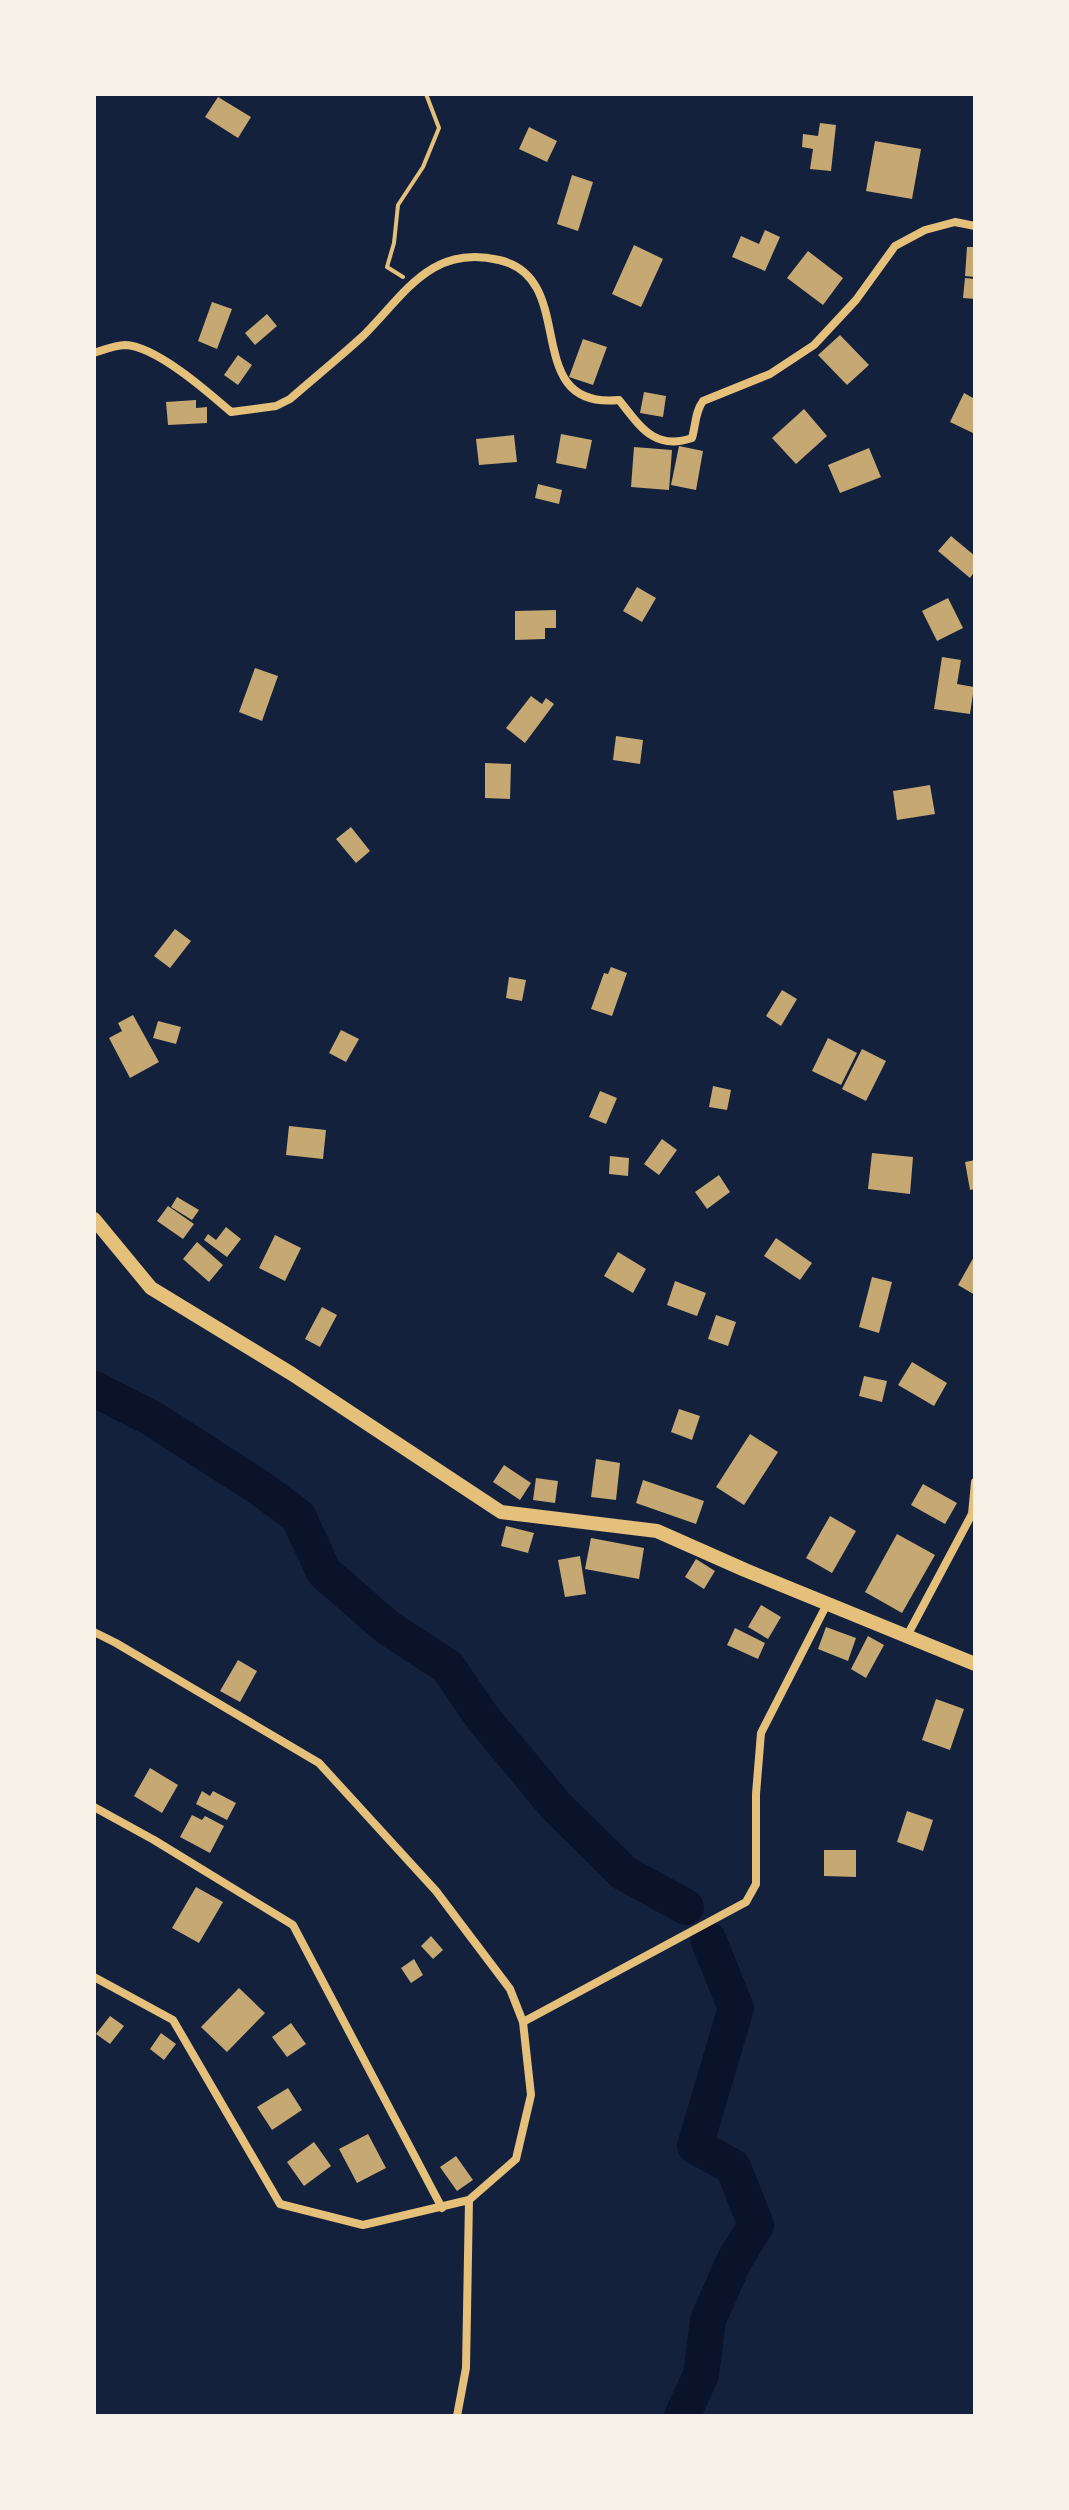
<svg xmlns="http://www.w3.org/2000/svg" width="1069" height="2510" font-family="Rubik,sans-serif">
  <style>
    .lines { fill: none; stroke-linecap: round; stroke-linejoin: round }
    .river { stroke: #0b132b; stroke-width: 36 }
    .building { fill: #c6a872 }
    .path { stroke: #e5c07b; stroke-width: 4 }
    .minor { stroke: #e5c07b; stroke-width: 8 }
    .tertiary { stroke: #e5c07b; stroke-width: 14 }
  </style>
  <rect width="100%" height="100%" fill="#14213d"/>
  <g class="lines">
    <path class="river" d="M94,1389L153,1419L260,1488L298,1516L324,1572L387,1627L448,1667L482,1717L556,1806L624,1873L686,1907
      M682,2416L701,2375L708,2320L734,2261L756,2225L733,2167L695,2146L736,2008L708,1939"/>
  </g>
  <path class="building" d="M218,97L251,117L238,138L205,117Z
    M820,123L836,125L831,171L810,169L813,149L802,147L803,134L818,136Z
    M529,127L557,141L547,162L519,149Z
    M875,141L921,149L912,199L866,191Z
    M572,175L593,182L578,231L557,224Z
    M765,230L780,237L765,271L732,257L741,236L759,244Z
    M634,245L663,259L641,307L612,294Z
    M967,247H975V277L965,276Z
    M808,251L843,278L823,305L787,278Z
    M965,278L975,279V299L963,298Z
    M212,302L232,309L217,349L198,341Z
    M267,314L277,326L255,345L245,333Z
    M840,335L869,365L847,385L818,355Z
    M583,339L607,347L593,385L569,377Z
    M238,355L252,365L238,385L224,375Z
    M644,392L666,396L663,417L640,413Z
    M964,393L975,399V434L950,422Z
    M196,400V408L207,407V423L168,425L166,402Z
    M804,409L827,436L796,464L772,438Z
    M561,434L592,440L586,469L556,463Z
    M514,435L517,462L479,465L476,439Z
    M679,446L703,451L696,490L671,485Z
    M634,447L672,450L669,490L631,487Z
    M869,448L881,477L840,493L828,465Z
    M538,484L562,490L559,504L535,498Z
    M951,536L975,556V571L970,578L938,551Z
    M637,587L656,598L642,622L623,611Z
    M948,598L963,628L937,641L922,611Z
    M556,610V628H545V639L515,640V611Z
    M942,657L961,660L957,684L974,687L970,714L934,709Z
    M255,668L278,676L262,721L239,712Z
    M531,696L542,704L546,698L554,704L525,743L506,728Z
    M616,736L643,740L640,764L613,760Z
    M485,763L511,764L510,799L485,798Z
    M930,785L935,814L897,820L893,791Z
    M351,827L370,851L356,863L336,839Z
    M175,929L191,941L170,968L154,956Z
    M611,967L627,973L612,1016L591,1009L604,973L608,974Z
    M509,977L526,980L522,1001L506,998Z
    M782,990L797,999L781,1026L766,1016Z
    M133,1015L159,1062L130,1078L109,1038L122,1031L118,1023Z
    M158,1021L181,1027L176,1044L153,1038Z
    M341,1030L359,1039L346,1062L329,1053Z
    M828,1038L857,1053L841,1085L812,1071Z
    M862,1049L886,1061L866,1101L842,1089Z
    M713,1086L731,1090L727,1110L709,1107Z
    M600,1091L617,1098L606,1124L589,1117Z
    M289,1126L326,1130L323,1159L286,1155Z
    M662,1139L677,1150L659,1175L644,1164Z
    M872,1153L913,1157L910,1194L868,1189Z
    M610,1156L629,1158L628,1176L609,1174Z
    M975,1160V1189L970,1190L965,1162Z
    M719,1175L730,1192L707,1209L695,1192Z
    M177,1197L199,1210L192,1220L171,1207Z
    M168,1206L194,1224L183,1239L157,1221Z
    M226,1227L241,1239L227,1257L204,1240L208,1234L216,1240Z
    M275,1235L301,1248L285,1281L259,1268Z
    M776,1238L812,1263L800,1280L764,1256Z
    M197,1242L223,1265L209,1282L183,1259Z
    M618,1252L646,1269L633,1293L604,1276Z
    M975,1255V1295L958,1285Z
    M872,1277L892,1282L879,1333L859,1327Z
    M675,1281L706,1293L697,1316L667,1305Z
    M322,1307L337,1315L320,1347L305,1339Z
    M716,1315L736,1322L728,1346L708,1339Z
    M912,1362L947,1383L934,1406L898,1385Z
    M864,1376L887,1381L882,1402L859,1396Z
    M679,1409L700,1416L692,1440L671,1432Z
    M750,1434L778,1452L744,1505L716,1487Z
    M596,1459L620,1463L616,1500L591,1497Z
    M504,1465L531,1483L520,1500L493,1482Z
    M536,1478L558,1481L555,1503L533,1500Z
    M643,1480L704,1501L696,1524L636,1503Z
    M923,1484L957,1503L945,1524L911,1505Z
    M830,1516L856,1531L832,1573L806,1558Z
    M506,1526L534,1533L528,1553L501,1546Z
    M897,1534L935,1555L902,1613L865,1592Z
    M591,1538L644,1548L639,1579L585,1569Z
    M580,1556L586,1594L565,1597L558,1560Z
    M696,1559L715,1571L704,1589L685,1577Z
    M761,1605L781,1617L768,1639L748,1627Z
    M826,1627L856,1638L848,1661L818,1649Z
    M735,1628L765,1643L758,1659L727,1645Z
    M868,1636L884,1645L866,1678L851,1669Z
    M238,1660L257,1671L240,1702L220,1691Z
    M936,1699L964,1709L950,1750L922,1740Z
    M150,1768L178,1785L162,1813L134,1796Z
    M202,1791L210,1796L213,1791L236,1803L227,1820L196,1804Z
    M907,1811L933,1820L923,1851L897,1842Z
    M192,1815L202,1820L205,1816L224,1826L210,1853L180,1837Z
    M824,1850H856V1877L824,1876Z
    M196,1887L223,1902L199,1943L172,1928Z
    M431,1936L443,1950L433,1959L421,1946Z
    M414,1959L423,1975L411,1983L401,1968Z
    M239,1988L265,2013L227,2052L201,2027Z
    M110,2016L124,2026L110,2044L96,2034Z
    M291,2023L306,2044L287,2057L272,2037Z
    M161,2033L176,2044L164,2060L150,2049Z
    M288,2088L302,2110L272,2130L257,2107Z
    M368,2134L386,2168L357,2183L339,2149Z
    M314,2142L331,2166L304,2186L287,2162Z
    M456,2156L473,2180L457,2191L440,2167Z"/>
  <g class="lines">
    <path class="path" d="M403,277L387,267L394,243L398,205L423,167L439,128L426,94"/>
    <path class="minor" d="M94,353C103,350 116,345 125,345C156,346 208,392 231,412L276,406L290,399C314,378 340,357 364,335C405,294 431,244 499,260C581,278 518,410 619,400C640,426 654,451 692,438C696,424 695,412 703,401L770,374L814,345L856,300L895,246L925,230L955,222L975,226
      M94,1632L116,1643L319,1763L436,1891L510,1989L523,2022
      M907,1636L972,1514L975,1482
      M94,1807L154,1840L293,1925L442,2208
      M94,1977L173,2020L280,2204L363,2225L469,2200L516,2159L531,2095L523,2022L746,1902L756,1884V1794L761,1733L827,1604
      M457,2416L466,2368L469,2200"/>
    <path class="tertiary" d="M94,1219L151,1288L292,1374L501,1512L657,1531L745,1570L975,1664"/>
  </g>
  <rect width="1069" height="2510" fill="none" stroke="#f6f1e7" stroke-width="192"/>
</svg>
